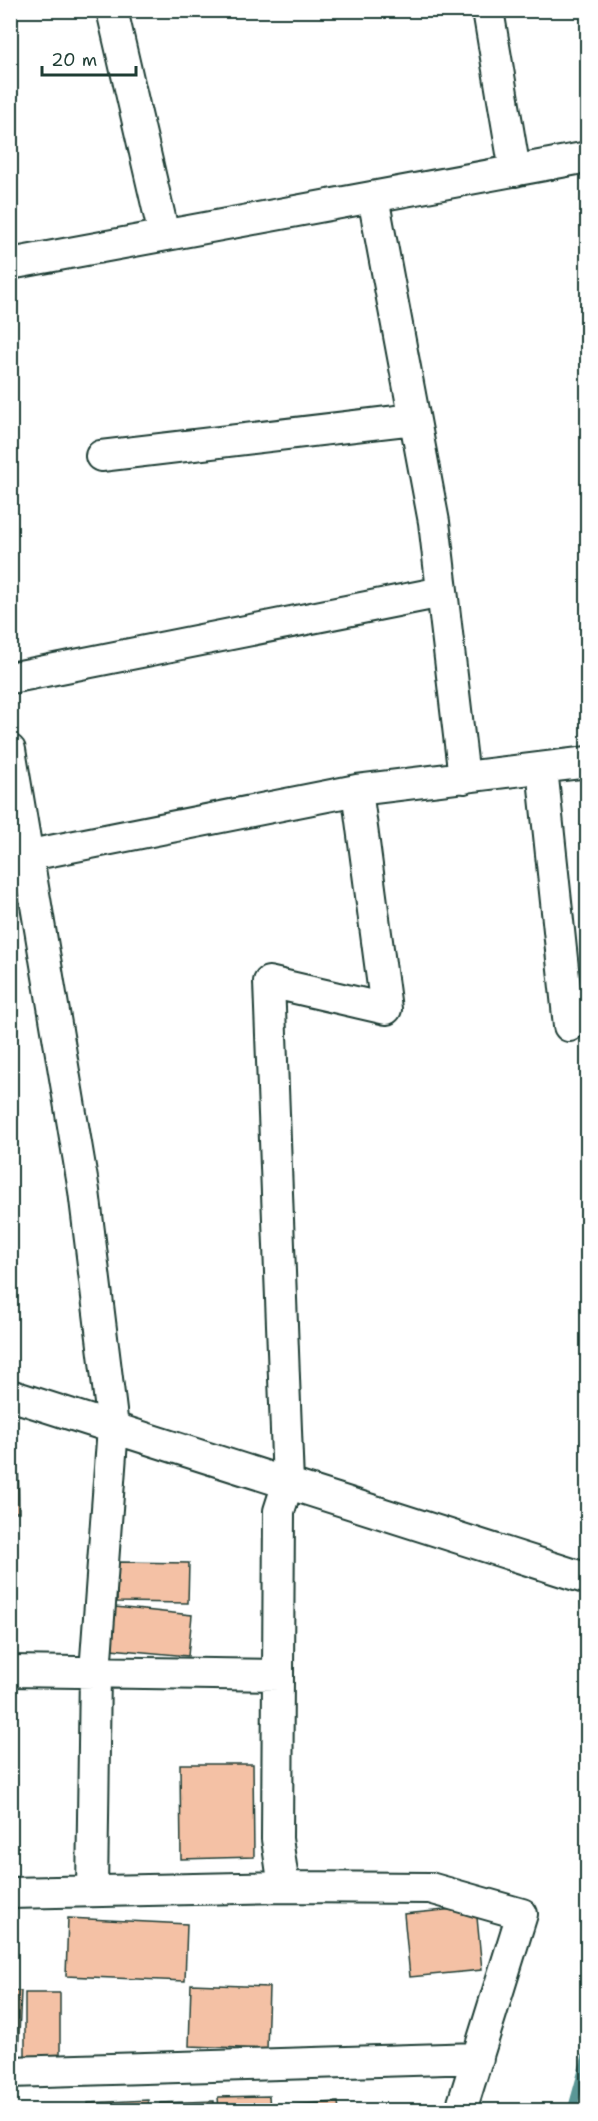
<svg xmlns="http://www.w3.org/2000/svg" width="598" height="2121" font-family="'Shantell Sans',sans-serif">
  <style>
    .lines { fill: none; stroke-linecap: round; stroke-linejoin: round }
    .stream { stroke: #5a9796; stroke-width: 9 }
    .building { fill: #f4c1a5; stroke: #1f3d34; stroke-width: 1.5 }
    .minor-casing { stroke: #1f3d34; stroke-width: 34 }
    .minor { stroke: #fff; stroke-width: 30 }
  </style>
  <rect width="100%" height="100%" fill="#fff"/>
  <filter id="ink" filterUnits="userSpaceOnUse"><feTurbulence type="fractalNoise" baseFrequency=".0167" numOctaves="2"/><feDisplacementMap in="SourceGraphic" scale="12" xChannelSelector="R" yChannelSelector="G"/><feConvolveMatrix kernelMatrix="1 2 1 2 8 2 1 2 1" color-interpolation-filters="sRGB"/></filter>
  <g filter="url(#ink)">
    <g class="lines">
      <path class="stream" d="M572,2110L588,2052"/>
    </g>
    <path class="building" d="M18,1456L19,1512H10V1457Z
      M10,1562H16V1597H10Z
      M118,1562L189,1563L188,1603L117,1602Z
      M115,1607L192,1615L188,1656L111,1649Z
      M180,1764H253L254,1857L181,1859Z
      M476,1907L482,1970L410,1977L404,1914Z
      M68,1918L187,1924L185,1981L66,1976Z
      M191,1984L269,1987L267,2049L189,2046Z
      M10,1990L21,1991L18,2057L10,2056Z
      M25,1993H60V2057L25,2056Z
      M269,2096L270,2110H219L218,2097Z
      M148,2100L149,2110H88V2103Z
      M214,2101V2110H160V2103Z
      M338,2102L339,2110H287V2105Z
      M80,2105V2110H40V2108Z"/>
    <g class="lines">
      <g class="minor-casing">
        <path id="minor" d="M112,10L164,235
          M488,10L515,171
          M373,197L434,522L464,778
          M10,264L588,157
          M101,456L414,419
          M10,678L442,592
          M10,750L84,1191L113,1427L95,1672L92,1891
          M542,768L569,1026
          M10,859L357,790L588,762
          M10,1395L588,1579
          M10,1671L278,1675
          M284,1887L277,1839L279,1511L288,1483L269,982L386,1009L357,790
          M10,1893L284,1887L430,1888L522,1914L461,2110
          M10,2072L478,2058"/>
      </g>
      <use href="#minor" class="minor"/>
    </g>
  </g>
  <rect width="598" height="2121" fill="none" stroke="#fff" stroke-width="36"/>
  <rect x="18" y="18" width="562" height="2085" fill="none" stroke="#1f3d34" stroke-width="2" filter="url(#ink)"/>
  <path d="M42 66v9h94v-9" fill="none" stroke="#1f3d34" stroke-width="3"/>
  <text x="51" y="66" font-size="18" fill="#1f3d34" stroke="#ffffff" stroke-width="4.5" paint-order="stroke">20 m</text>
</svg>
